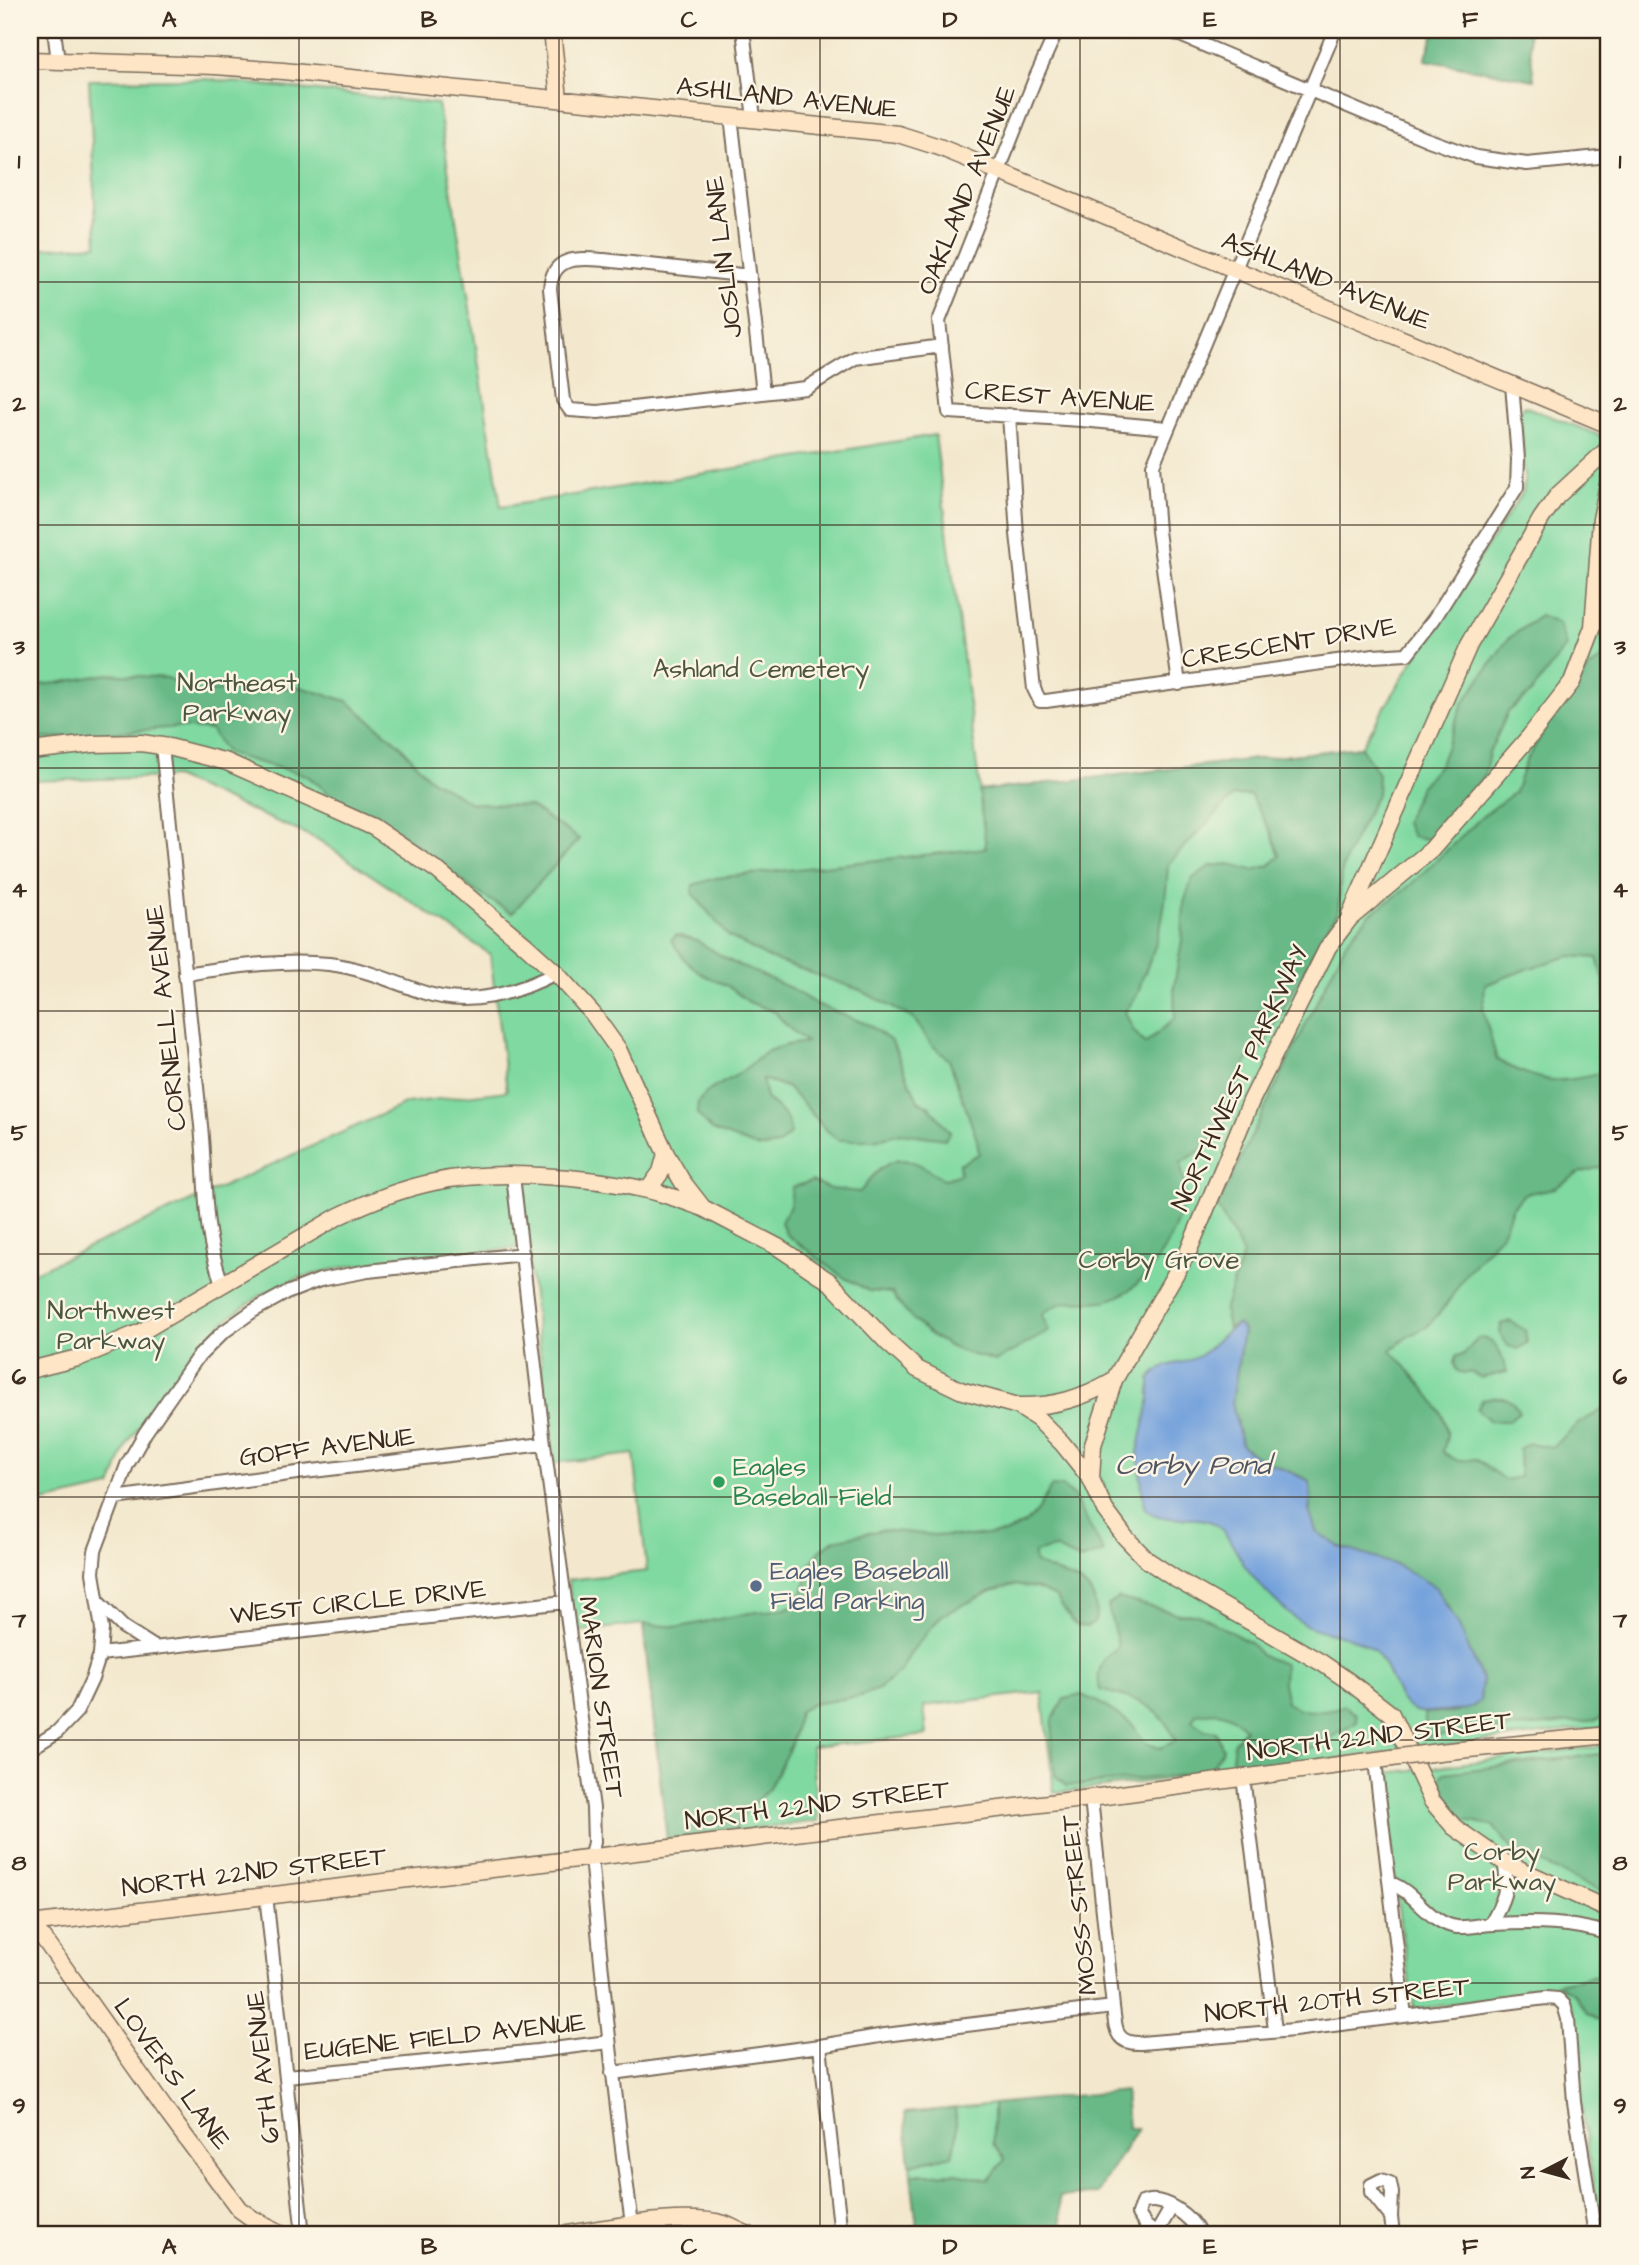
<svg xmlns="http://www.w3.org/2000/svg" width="1639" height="2265" font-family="'Architects Daughter',sans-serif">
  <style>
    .green { fill: #7fd9a0; stroke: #5d825f; stroke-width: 2 }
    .forest { fill: #67b986; stroke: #517252; stroke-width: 2; fill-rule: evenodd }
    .water { fill: #73a1dc; stroke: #57667d; stroke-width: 2 }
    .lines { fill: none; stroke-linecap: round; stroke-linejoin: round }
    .street-casing { stroke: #7b6c5b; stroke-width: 16 }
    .secondary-casing { stroke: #7b6c5b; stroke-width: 19 }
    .street { stroke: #fff; stroke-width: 12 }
    .secondary { stroke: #fde5c5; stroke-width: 16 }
    .secondary-bridge-casing { stroke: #7b6c5b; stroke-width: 19; stroke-linecap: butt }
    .secondary-bridge { stroke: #fde5c5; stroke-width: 16 }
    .grid { fill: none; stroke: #3b2a1e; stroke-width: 2; stroke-opacity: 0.55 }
    .leisure-dot { fill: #2e9e5b; stroke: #fcf5e5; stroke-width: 2.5 }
    .service-dot { fill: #5c6f8a; stroke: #fcf5e5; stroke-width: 2.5 }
    .labels { text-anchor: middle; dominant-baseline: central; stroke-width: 5; stroke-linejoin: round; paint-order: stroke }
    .street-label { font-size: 26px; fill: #3b2a1e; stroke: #fcf5e5 }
    .park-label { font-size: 26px; fill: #4c563e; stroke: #fcf5e5 }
    .leisure-label { font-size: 26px; fill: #27864d; stroke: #fcf5e5; text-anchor: start }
    .service-label { font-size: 26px; fill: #4e5e75; stroke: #fcf5e5; text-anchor: start }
    .water-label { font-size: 28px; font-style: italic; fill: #4f5460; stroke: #fcf5e5 }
    .neatline { fill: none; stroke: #3b2a1e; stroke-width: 2.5 }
    .grid-label { font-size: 23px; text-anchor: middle; font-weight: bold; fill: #3b2a1e }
  </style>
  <rect width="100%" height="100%" fill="#fcf5e5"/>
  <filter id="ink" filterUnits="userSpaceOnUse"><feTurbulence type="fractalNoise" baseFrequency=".0143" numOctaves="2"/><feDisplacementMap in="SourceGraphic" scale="14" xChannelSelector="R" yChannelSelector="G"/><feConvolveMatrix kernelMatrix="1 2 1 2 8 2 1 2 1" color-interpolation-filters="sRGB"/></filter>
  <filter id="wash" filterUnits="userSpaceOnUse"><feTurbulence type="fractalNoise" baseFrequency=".00686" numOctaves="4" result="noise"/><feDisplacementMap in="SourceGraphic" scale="28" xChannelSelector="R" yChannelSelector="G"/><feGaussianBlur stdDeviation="1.57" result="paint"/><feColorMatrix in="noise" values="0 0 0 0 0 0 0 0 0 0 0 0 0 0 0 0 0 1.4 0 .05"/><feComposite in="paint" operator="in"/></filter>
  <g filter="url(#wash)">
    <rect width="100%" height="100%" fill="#f3e8cd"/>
    <path class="green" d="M206,79L438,104L501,507L935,435L980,791L1361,747L1423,644L1523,492L1525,479L1520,413L1524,406L1609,439V1726L1054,1793L1042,1692L924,1706L927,1735L811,1747L818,1821L667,1840L643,1624L575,1632L568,1580L647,1571L634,1454L554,1463L527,1247L349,1266L299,1278L263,1294L232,1315L195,1348L126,1446L111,1487L30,1505V1274L407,1103L507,1091L490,954L317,839L174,777L30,781V249L97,245L89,80Z
      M1609,1745V2235H1601L1579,2093L1573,2011C1568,1998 1562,1992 1547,1992L1418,2009L1414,2007L1400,1924L1384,1780L1386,1774L1395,1772Z
      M993,2104V2144L1006,2159L989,2180L956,2173L911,2175L910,2165L952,2155L957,2134L955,2108Z"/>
    <path class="forest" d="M1435,30H1528L1534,80L1425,60Z
      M1540,616L1559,624L1566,646L1531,693L1508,712L1489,753L1484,777L1431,840L1412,836L1405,822L1420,787L1440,764L1463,703L1508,639Z
      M1609,652V1013L1605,1007L1604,981L1597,958L1569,956L1527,969L1485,985L1483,1010L1497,1060C1542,1084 1561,1086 1609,1070V1172L1601,1167L1581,1172L1555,1188L1524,1194L1512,1208L1504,1230L1465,1275L1447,1304L1428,1326L1407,1337L1391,1350C1407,1370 1444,1404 1447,1431C1448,1437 1444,1446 1443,1452L1458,1461L1476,1459L1505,1480L1520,1477L1519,1449L1529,1443L1552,1447L1579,1423L1609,1406V1711L1597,1720L1423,1737L1426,1728L1424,1713L1458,1712L1480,1700L1482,1679L1450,1609L1445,1602C1430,1590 1415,1573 1398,1566C1377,1557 1326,1549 1315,1529C1306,1514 1311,1497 1310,1481L1254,1456L1241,1444L1232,1402L1243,1330L1238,1324L1228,1328L1224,1310L1243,1254L1217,1207L1346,942L1370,914L1406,889L1483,816L1515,792L1526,761L1549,722L1589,669Z
      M108,674L168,678L193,692L300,687L347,701L399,744L428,777L471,803L529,806L579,839L512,913L475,891L401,833L339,801L306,775L227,754L211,730L179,727L30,740V686L58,683Z
      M1361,747L1378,774L1377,794L1346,857L1341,875L1338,912L1324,933L1262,1049L1247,1060L1230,1112L1209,1145L1181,1163C1182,1173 1185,1185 1184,1195C1179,1233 1145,1295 1103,1301C1076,1304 1066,1295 1042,1315L1049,1331L996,1361C984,1357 970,1355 958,1350C933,1340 905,1316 892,1293L869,1291L843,1277L786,1234L781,1222L790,1206L792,1187L812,1181L830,1189L860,1192C888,1154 905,1150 943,1180L960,1174L959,1164L979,1154L977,1140L949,1060L931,1044L914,1019L860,990L769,958L728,936L692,893L693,885L716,878L986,848L979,791ZM1250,795L1271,832L1280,856L1270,865L1254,870L1229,864L1210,866L1192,879L1184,903L1182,940L1174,987L1175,1018L1145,1044L1133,1030L1125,1012C1129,1006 1135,999 1138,993C1141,986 1141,979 1145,972C1162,934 1166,905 1168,864L1233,796Z
      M676,935L697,941L732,962L788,987L816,1004L869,1025L892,1042L918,1101L929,1106L950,1132L945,1139L901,1133L874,1140H838L824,1128L802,1102L786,1087L762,1079L766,1098L786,1117L791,1133L778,1145L759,1148L712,1130L697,1114L698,1102L708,1091L737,1075L768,1051L787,1045L806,1042L788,1027L775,1012L749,1002L726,985L703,975L685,960L671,940Z
      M1510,1321L1525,1330L1527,1343L1518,1349L1508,1346L1500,1334L1501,1324Z
      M1478,1338C1498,1338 1501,1355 1507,1372L1481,1378L1471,1372L1463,1374L1456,1370L1454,1363L1456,1356L1464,1354Z
      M1495,1397C1508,1398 1513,1400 1519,1412L1508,1421H1490L1477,1409L1483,1399Z
      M1061,1486L1073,1495L1104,1552L1081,1560L1054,1548L1034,1553V1562C1063,1580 1102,1576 1095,1622L1087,1627L1076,1625L1071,1620L1056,1597L1036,1588L1014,1585L992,1591L942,1615L911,1652L901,1671L879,1689L861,1696L812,1704L799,1712L791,1745L768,1790L745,1812L734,1832L667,1840L643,1624L680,1627L749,1613L785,1609L798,1603L805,1588L808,1568L820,1551L834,1540L881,1530L945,1536H976L1006,1533L1026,1523L1037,1511L1051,1487Z
      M1118,1598L1179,1614H1198L1249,1642L1262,1656L1284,1664L1283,1683L1287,1703C1308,1715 1323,1711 1345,1706L1356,1714L1357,1722L1315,1747L1304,1749L1289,1763L1266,1767L1241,1768L1232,1759L1234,1742L1245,1729C1227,1711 1221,1710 1196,1714L1192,1721L1205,1730L1216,1732L1223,1749L1210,1770L1197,1774L1066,1786L1055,1775L1052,1743L1053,1719L1064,1699L1081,1695L1098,1702L1132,1724L1145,1743L1160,1748L1176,1741C1157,1701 1139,1701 1100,1690C1095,1668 1103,1660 1118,1646L1108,1606Z
      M1609,1753V1895L1513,1850L1493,1826L1463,1819L1449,1800L1440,1778L1444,1773Z
      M1609,1973V2025L1587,2013L1575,1994L1557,1983Z
      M1125,2091L1128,2128H1137L1097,2194L1059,2197L1063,2235H918L911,2175L956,2173L989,2180L1005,2159L993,2144V2104Z
      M955,2108L957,2134L952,2155L910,2165L905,2113Z"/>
    <path class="water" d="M1238,1324L1243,1330L1232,1402L1241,1444L1254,1456L1310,1481L1311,1497L1309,1511L1316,1531L1338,1546L1399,1566L1435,1587L1458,1624L1482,1679L1480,1701C1467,1713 1458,1711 1441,1711C1433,1711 1424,1714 1415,1711C1393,1704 1390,1660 1370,1647C1346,1631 1315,1636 1292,1616C1275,1602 1258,1584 1245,1566C1236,1553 1230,1536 1218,1526C1200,1510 1163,1529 1144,1507L1138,1452L1150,1398V1379C1165,1359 1181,1367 1199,1356C1214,1347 1222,1331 1238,1324Z"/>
  </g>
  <g filter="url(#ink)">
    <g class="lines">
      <g class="street-casing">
        <path id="street" d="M54,30L58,61
          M743,30L754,118
          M1057,30L1035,79L939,321L949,412L1081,420L1167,428
          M1168,30L1426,139L1476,157L1527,164L1609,156
          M731,116L763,393
          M750,276L604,260C579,258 552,255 550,289L563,400L570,410L598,412L806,388L855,358L942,346
          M1009,415L1017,534L1034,689L1040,701H1046L1373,656L1407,654L1434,619L1517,487L1518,459L1512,384
          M1179,684L1158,531L1153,465L1335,30
          M162,746C174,869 187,992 200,1116C207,1174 201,1228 222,1283
          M185,974C233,967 281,959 329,964C362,968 391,981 422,992C469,1008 514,994 556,973
          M513,1176L544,1444L593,1808L594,1842L591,1856C602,1979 615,2102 632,2224
          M115,1498L304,1472L544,1444
          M100,1604L123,1627L156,1648
          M100,1654L565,1602
          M30,1749L57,1732L77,1711L92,1679L100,1654L102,1629L93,1573L95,1551L127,1465L145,1433L197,1358L222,1333L253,1311L284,1294L320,1280L368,1271L523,1254
          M1375,1761L1405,2016
          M1243,1777L1275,2030
          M1091,1798L1113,2007C1116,2028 1114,2044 1141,2043L1294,2030L1546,1998L1558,1999L1564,2005L1568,2019L1574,2102L1595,2235
          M1390,1883C1416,1892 1428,1923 1457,1927C1470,1928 1483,1924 1495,1924C1534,1922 1572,1922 1609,1934
          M266,1895L303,2235
          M1490,1924C1503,1902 1510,1887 1504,1862
          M612,2073L820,2046
          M287,2076L537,2051L608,2042
          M1381,2180L1390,2183L1392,2193L1391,2217L1371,2192V2185Z
          M1391,2217L1393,2235
          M1156,2234L1171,2208
          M841,2235L820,2046L885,2035L1113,2007
          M1157,2235L1146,2226L1138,2214L1142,2203C1163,2194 1192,2217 1200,2235"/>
      </g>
      <g class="secondary-casing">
        <path id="secondary" d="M552,30L559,99
          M30,60L215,66L283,71L898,134L939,147L998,171L1609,425
          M30,751L92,744L141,743L169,747L227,762L373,827L438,871L524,944L556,973L593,1014L618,1049L666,1154L682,1181L703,1208L778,1247L830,1282L888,1343L917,1369L960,1390L1018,1406L1038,1419L1062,1443L1091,1479L1105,1510L1125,1537L1147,1560L1174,1578L1322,1663L1347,1680L1391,1714L1432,1801L1454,1827L1504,1862L1609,1910
          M1350,915L1469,645L1541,519L1557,496L1609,448
          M648,1190L661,1172L666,1154
          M30,1370L78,1358L141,1332L339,1216C370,1201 401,1189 434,1182C494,1169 587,1176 647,1190C666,1194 684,1201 703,1208
          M1018,1406C1054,1407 1083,1398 1114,1380
          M1091,1479L1093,1445L1114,1380L1188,1252L1251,1101L1328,947L1350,918L1431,850L1530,736L1572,682L1593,627L1601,519L1609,480
          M1439,1752L1609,1735
          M30,1924L1091,1798L1392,1758
          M30,1928L44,1939L169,2115L239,2209L253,2219L285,2235
          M560,2235C604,2229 682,2212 724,2224C732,2227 741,2232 749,2235"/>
      </g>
      <use href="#street" class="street"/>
      <use href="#secondary" class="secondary"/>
      <g class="secondary-bridge-casing">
        <path id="secondary-bridge" d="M1392,1758L1439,1752"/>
      </g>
      <use href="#secondary-bridge" class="secondary-bridge"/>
    </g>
  </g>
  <path class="grid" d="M299,30V2235M559,30V2235M820,30V2235M1080,30V2235M1340,30V2235M30,282H1609M30,525H1609M30,768H1609M30,1011H1609M30,1254H1609M30,1497H1609M30,1740H1609M30,1983H1609"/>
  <circle class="leisure-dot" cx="719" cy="1482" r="7"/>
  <circle class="service-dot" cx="756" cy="1586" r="7"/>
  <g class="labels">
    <g class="street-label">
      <text transform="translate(787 98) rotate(6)">ASHLAND AVENUE</text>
      <text transform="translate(967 190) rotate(-68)">OAKLAND AVENUE</text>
      <text transform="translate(724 257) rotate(-97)">JOSLIN LANE</text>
      <text transform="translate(1326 281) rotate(22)">ASHLAND AVENUE</text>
      <text transform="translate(1060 397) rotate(4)">CREST AVENUE</text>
      <text transform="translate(1289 643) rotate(-9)">CRESCENT DRIVE</text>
      <text transform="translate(166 1018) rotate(-96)">CORNELL AVENUE</text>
      <text transform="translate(1240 1078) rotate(-65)">NORTHWEST PARKWAY</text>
      <text transform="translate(327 1447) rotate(-7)">GOFF AVENUE</text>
      <text transform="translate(358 1602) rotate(-6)">WEST CIRCLE DRIVE</text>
      <text transform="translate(601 1697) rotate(82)">MARION STREET</text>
      <text transform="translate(1379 1736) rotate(-7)">NORTH 22ND STREET</text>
      <text transform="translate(817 1805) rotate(-7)">NORTH 22ND STREET</text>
      <text transform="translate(254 1872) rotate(-7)">NORTH 22ND STREET</text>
      <text transform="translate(1079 1905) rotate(-96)">MOSS STREET</text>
      <text transform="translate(1337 2000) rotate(-6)">NORTH 20TH STREET</text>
      <text transform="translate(445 2037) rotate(-6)">EUGENE FIELD AVENUE</text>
      <text transform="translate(263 2067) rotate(-96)">6TH AVENUE</text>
      <text transform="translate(172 2074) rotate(54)">LOVERS LANE</text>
    </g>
    <g class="park-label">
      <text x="761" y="669">Ashland Cemetery</text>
      <text x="237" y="683">Northeast<tspan x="237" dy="30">Parkway</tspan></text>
      <text x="1159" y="1260">Corby Grove</text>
      <text x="111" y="1311">Northwest<tspan x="111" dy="30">Parkway</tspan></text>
      <text x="1502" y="1852">Corby<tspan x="1502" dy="30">Parkway</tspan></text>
    </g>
    <g class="leisure-label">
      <text x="733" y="1467">Eagles<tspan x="733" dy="30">Baseball Field</tspan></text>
    </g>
    <g class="service-label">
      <text x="770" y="1571">Eagles Baseball<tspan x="770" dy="30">Field Parking</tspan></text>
    </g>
    <g class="water-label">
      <text x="1193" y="1465">Corby Pond</text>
    </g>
  </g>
  <rect width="1639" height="2265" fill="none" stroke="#fcf5e5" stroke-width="77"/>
  <g transform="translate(1544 2171) rotate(264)" stroke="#fcf5e5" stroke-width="5" paint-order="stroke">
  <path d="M0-5L12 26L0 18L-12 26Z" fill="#3b2a1e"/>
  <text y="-10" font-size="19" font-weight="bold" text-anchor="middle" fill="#3b2a1e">N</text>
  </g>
  <rect x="38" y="38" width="1562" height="2188" class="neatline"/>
  <g class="grid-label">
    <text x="169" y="27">A</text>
    <text x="429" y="27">B</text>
    <text x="689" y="27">C</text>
    <text x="950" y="27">D</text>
    <text x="1210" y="27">E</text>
    <text x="1470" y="27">F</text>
    <text x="19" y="168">1</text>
    <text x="1620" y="168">1</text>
    <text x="19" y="411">2</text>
    <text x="1620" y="411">2</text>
    <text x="19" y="654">3</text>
    <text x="1620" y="654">3</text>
    <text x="19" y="897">4</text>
    <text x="1620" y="897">4</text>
    <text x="19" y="1140">5</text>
    <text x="1620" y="1140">5</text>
    <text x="19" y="1384">6</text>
    <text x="1620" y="1384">6</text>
    <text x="19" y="1627">7</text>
    <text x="1620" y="1627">7</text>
    <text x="19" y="1870">8</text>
    <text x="1620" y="1870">8</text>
    <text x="19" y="2113">9</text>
    <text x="1620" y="2113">9</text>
    <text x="169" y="2254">A</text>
    <text x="429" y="2254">B</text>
    <text x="689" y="2254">C</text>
    <text x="950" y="2254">D</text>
    <text x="1210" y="2254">E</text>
    <text x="1470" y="2254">F</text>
  </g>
</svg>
